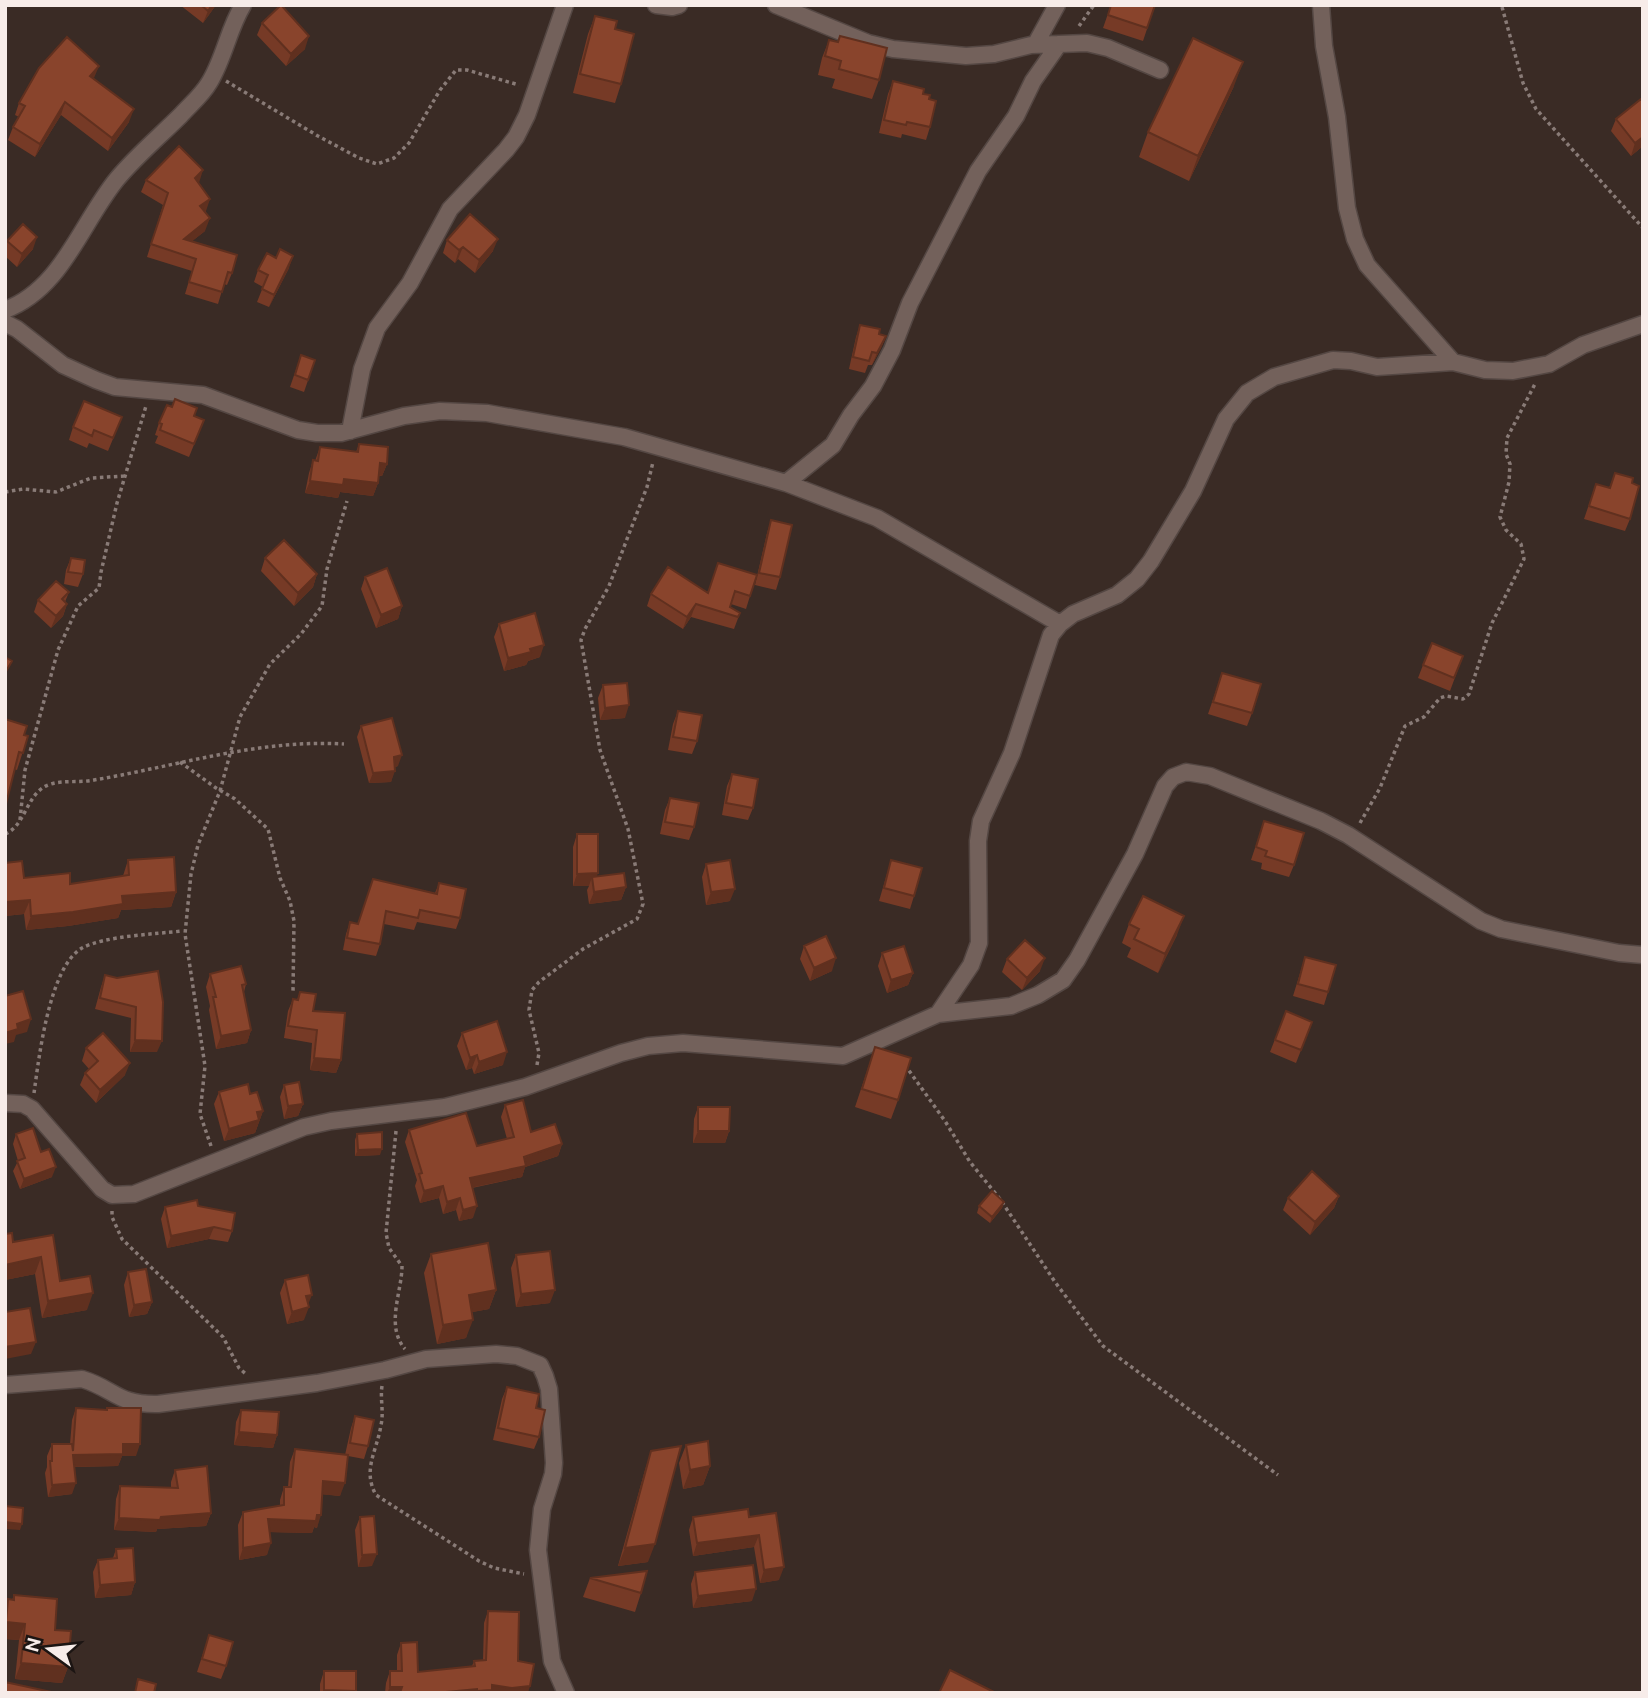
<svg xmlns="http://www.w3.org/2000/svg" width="1648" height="1698" font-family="Ubuntu,sans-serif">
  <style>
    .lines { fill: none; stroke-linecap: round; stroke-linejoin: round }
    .street-casing { stroke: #544743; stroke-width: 19 }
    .path { stroke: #897b77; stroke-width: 3.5; stroke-dasharray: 3.5 3.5; stroke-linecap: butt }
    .street { stroke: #73615b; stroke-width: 16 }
    .wall { fill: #763a26 }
    .shaded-wall { fill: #60301f }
    .building { fill: #89442c; stroke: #60301f; stroke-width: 2 }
  </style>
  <rect width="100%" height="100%" fill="#3a2b25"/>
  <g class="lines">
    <g class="street-casing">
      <path id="street" d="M656,5L672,7L679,5
        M776,5L868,43L893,49L966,56L994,54L1031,45L1087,43L1108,48L1160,70
        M1321,5L1324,46L1337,117L1347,208L1355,239L1367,265L1453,362
        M1035,45L1057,5
        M5,310C62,289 81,223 117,179C136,156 160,136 181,115C190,105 202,95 209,83C224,59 228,30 243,5
        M5,323L17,329L63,365L96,380L115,387L203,395L298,430L317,433H341L404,416L440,411L487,413L624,437L786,483L877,518L1060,624
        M350,431L362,369L377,328L410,283L450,209L506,150L516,137L527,115L565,5
        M786,483L833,445L851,415L873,386L892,350L910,303L978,171L1016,116L1033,81L1059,44
        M938,1014L971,965L979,943L978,841L981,821L1012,753L1051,635L1060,624L1073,614L1117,595L1137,579L1151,561L1193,491L1226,419L1247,393L1274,377L1333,360L1351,361L1377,367L1453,362L1485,370L1513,371L1549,364L1583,345L1643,324
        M5,1103L23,1104L32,1109L102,1189L112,1195L134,1194L304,1127L331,1121L445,1107L525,1087L621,1053L648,1046L683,1043L843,1056L938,1014L1011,1006L1038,995L1063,980L1077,960L1135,854L1165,786L1173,777L1186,772L1210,776L1321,821L1348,835L1481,921L1501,929L1619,953L1643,955
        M5,1385L82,1379C115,1389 117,1405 158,1404L317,1383L385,1370L426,1359L496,1354L517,1356L540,1365L545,1376L549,1389L554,1463L553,1474L542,1509L538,1550L552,1661L566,1693"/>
    </g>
    <path class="path" d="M1502,7L1523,83L1536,109L1643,228
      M1079,26L1094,5
      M226,81L318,136L359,158L377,164L394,158L409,143L440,90L456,70H467L519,85
      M5,492L23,489L56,492L91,478L125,476
      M180,762L216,788L235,799L268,829L280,878L290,901L294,921L293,992
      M20,820L25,770L58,650L78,606L99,588L101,572L117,503L146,406
      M1360,823L1380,788L1405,726L1424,717L1440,698L1446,696L1463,699L1469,694L1492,623L1524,559L1521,544L1506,530L1500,517L1509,482L1510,464L1506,454L1507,438L1535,384
      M5,834C27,825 26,791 51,784C64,780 80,783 94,780C178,766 258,739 344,744
      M537,1065L539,1053L529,1010L532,990L539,982L583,949L637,919L643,904L628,829L600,750L581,640L585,629L609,586L647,487L653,462
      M905,1065L945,1121L970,1162L1000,1199L1055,1282L1103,1346L1278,1475
      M34,1093C39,1058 49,967 82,948C104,936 156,934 182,931
      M396,1131L386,1233L389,1248L402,1266C402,1292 385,1326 405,1349
      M211,1146L200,1114L205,1066L185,934L191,874L198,845L220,791L240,717L270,664L301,634L322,606L327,569L347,501
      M112,1211V1217L122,1239L223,1337L239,1368L247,1375
      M382,1386C380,1399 384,1412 381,1425C377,1451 362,1470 376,1495L479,1561L494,1568L524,1574"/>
    <use href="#street" class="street"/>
  </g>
  <path class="wall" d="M180,5H216L203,23Z
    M1111,5H1155L1143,41L1103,28Z
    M595,16L615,29L621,84L615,103L573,93L588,34Z
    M262,23L305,49L286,66L257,35Z
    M829,40L879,80L872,99L832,88L835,79L818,75L822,58Z
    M94,79L129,122L108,151L61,115L35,157L8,140L13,127L19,117L15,115L19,103Z
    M893,81L923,94L929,99L930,127L926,140L902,134L901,138L879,133L888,94Z
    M1234,86L1189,181L1139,157L1148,132Z
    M1616,119L1643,146L1631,156L1611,131Z
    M146,180L198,183L206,211L205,231L192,241L232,273L227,285L224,284L218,304L185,294L192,271L147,257L163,205L141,192Z
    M447,240L493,251L475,273L458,259L455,263L443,253Z
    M7,241L33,249L17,267L5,256V247Z
    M289,268L269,307L257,302L263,287L254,282L258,270Z
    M860,325L879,334L886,336L881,348L872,365H868L865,373L849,369L856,337Z
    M301,355L315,360L304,392L290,387Z
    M172,407L204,420L189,457L155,443L158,436L155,435L159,423Z
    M122,417L108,451L89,443L87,448L69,440L73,427Z
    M359,444L387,464L382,476H379L378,483L373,496L340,492L338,498L305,493L309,473L313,460L315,461L320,447L356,452Z
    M1615,473L1632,483L1630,519L1625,531L1584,519L1596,484L1609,488Z
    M771,520L780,577L776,590L755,585L767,533Z
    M71,558L83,574L78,587L64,584L66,570Z
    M265,558L317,574L313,587L294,606L261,571Z
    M718,563L750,596L746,609L731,604L730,607L740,613L734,629L691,617L683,629L647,606L651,594L708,592Z
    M365,577L402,606L398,619L376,628L361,589Z
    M69,592L65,602L67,604L63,616L51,628L34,612L38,600Z
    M499,624L540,657L528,661L526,665L504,671L494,637Z
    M1463,656L1450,691L1418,678L1423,665Z
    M1222,673L1252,713L1247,726L1208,714Z
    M603,685L625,718L600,720L598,698Z
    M678,711L697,741L692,754L668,750L673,724Z
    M5,719L24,735L28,736L17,770L14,769L5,805Z
    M361,726L398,766L395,767L391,782L369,783L357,737Z
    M732,774L753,808L748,820L722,815L727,786Z
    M670,798L694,827L689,840L660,834L665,810Z
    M1264,821L1294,865L1289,877L1261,869L1262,863L1251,860Z
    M577,834L597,877L626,887L621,900L589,904L587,890L589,886H573V847Z
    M128,860L176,892L171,907L121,910L118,918L68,926L26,930L24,914L5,916V863L24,878L70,884L123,876Z
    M891,860L914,896L910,909L879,901Z
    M706,864L730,901L706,905L702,877Z
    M373,879L435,893L439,883L460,918L456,929L417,922L414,930L384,924L380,944L376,956L343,950L346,934L350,922L358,924Z
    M1129,924L1177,935L1158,973L1127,957L1131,948L1122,943Z
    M804,946L832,971L810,981L800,959Z
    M882,953L913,973L908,985L887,993L878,966Z
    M1305,957L1328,992L1324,1005L1293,996Z
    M1007,959L1040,971L1022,990L1002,972Z
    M158,971L157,1052H130L131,1018L95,1009L101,987L105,975L117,978Z
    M210,974L246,984L244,992L251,1030L247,1043L216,1049L209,1010L210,1006L206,987Z
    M300,992L313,1011L341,1060L336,1073L310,1070L312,1043L284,1038L288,1011L293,999L297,1000Z
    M1286,1011L1312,1022L1296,1063L1270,1052Z
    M462,1033L503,1065L474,1074L472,1068L466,1070L457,1046Z
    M875,1047L898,1100L891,1119L855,1107Z
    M86,1048L125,1075L96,1103L80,1085L85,1073L89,1069L82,1061Z
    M284,1085L303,1104L298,1116L284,1119L280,1097Z
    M219,1092L250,1094L263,1111L255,1133L224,1141L214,1104Z
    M505,1105L531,1132L562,1144L558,1156L525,1167L522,1177L472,1188L473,1218L459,1221L456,1210L443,1214L439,1198L420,1203L415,1186L417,1180L405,1142L409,1130L477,1146L507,1139L501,1117Z
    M698,1107L729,1131L725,1143H693L694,1119Z
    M16,1134L52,1177L20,1189L13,1171L18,1161L13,1144Z
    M357,1134L380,1155L355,1156V1140Z
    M1339,1196L1334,1208L1310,1235L1283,1210L1288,1198Z
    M1004,1202L1002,1208L990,1223L977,1213L979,1206Z
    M198,1206L232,1231L228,1242L209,1239L167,1248L161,1219L165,1207Z
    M5,1234L13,1242L53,1235L60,1281L87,1310L42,1318L35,1274L5,1280Z
    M431,1254L496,1290L489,1309L472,1312L466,1338L437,1344L424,1273Z
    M516,1255L550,1303L516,1307L511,1268Z
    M128,1272L152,1302L147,1314L129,1317L124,1285Z
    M285,1280L304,1320L287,1324L280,1293Z
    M507,1387L536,1408L539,1437L534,1449L493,1440L502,1399Z
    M76,1408L106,1410L107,1408L136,1456H122L118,1466L74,1467L72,1494L48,1497L45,1473L47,1467V1456L52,1444H70L72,1420Z
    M241,1410L277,1435L273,1448L234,1445L236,1422Z
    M355,1416L368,1446L364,1459L348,1456L340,1496L322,1494L317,1528L314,1527L312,1533L270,1532L267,1555L239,1560L238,1525L243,1512L280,1506V1500L284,1487H288L290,1462L295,1449L345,1455L351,1428Z
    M686,1445L710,1466L703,1485L683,1489L679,1463Z
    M651,1451L648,1562L618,1566L645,1470Z
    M175,1470L211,1513L206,1526L157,1529L156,1532L114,1530L116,1499L120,1486L171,1488V1482Z
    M776,1513L779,1580L760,1583L754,1547L693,1556L689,1530L693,1517H749Z
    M360,1517L372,1566L358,1567L355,1530Z
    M116,1549L135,1582L131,1595L95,1598L93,1572L98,1560L113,1558Z
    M695,1572L752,1601L693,1608L691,1584Z
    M590,1578L641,1593L635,1612L583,1597Z
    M14,1595L55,1630L68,1667L62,1683L15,1679L19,1640L5,1639V1606L8,1599L12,1600Z
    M488,1611L518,1661L528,1693H385L386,1683L390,1671H397V1655L401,1643L418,1672L472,1666L474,1661L483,1660L484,1623Z
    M209,1635L226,1666L221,1679L197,1672Z
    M324,1671L356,1691L355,1693H320V1684Z"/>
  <path class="shaded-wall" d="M212,5H216L203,23L208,11Z
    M309,36L305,49L286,66L291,54Z
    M1243,62L1234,86L1189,181L1198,156Z
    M99,66L94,78L90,76Z
    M65,102L61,115L35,157L40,144Z
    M134,109L129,122L108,151L112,138Z
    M1643,137V146L1631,156L1635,143Z
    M203,170L199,183L195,178Z
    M210,199L206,211L196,219L200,206Z
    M210,218L205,231L180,251L184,239Z
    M37,237L33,249L17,267L22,254Z
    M498,239L493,251L475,273L479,260Z
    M463,247L458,259L455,263L459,250Z
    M293,256L289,268L269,307L274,295Z
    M886,336L881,348L872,365L877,353Z
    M380,463L387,464L382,476L375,475Z
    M344,479L378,483L373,496L340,492L338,498L305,493L310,481Z
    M317,574L313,587L294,606L298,593Z
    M67,604L63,616L51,628L56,616Z
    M696,604L691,617L683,629L687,617Z
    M402,606L398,619L376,628L381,615Z
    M544,645L540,657L528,661L526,665L504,671L508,658L530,649Z
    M629,705L625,718L600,720L605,708Z
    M402,755L398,766L390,768L394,757Z
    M395,771L391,782L369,783L373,773Z
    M598,873L593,886L592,877L589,886H573L577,874Z
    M626,887L621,900L589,904L594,892Z
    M735,889L730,901L706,905L711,892Z
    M176,892L171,907L121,910L118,918L68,926L26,930L31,916L122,896Z
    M30,900L24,914L5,916V902Z
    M1184,916L1177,935L1158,973L1165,954Z
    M836,958L832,971L810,981L814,968Z
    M1045,958L1040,971L1022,990L1027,978Z
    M913,973L908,985L887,993L891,980Z
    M31,1019L27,1032L16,1035L14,1042L5,1044V1033L17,1024Z
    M251,1030L247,1043L216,1049L221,1036Z
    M135,1040L162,1041L157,1052H130Z
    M507,1052L503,1065L474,1074L479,1062Z
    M477,1055L472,1068L466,1070L470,1058Z
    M314,1058L341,1060L336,1073L310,1070Z
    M130,1063L125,1075L96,1103L100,1090Z
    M303,1104L298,1116L284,1119L288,1106Z
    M263,1111L255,1133L224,1141L229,1129L257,1112Z
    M698,1131H729L725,1143H693Z
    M562,1144L558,1156L525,1167L522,1177L465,1189L470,1178Z
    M382,1149L380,1155L355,1156L358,1150Z
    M56,1167L52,1177L20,1189L24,1179Z
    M443,1186L439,1198L420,1203L424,1191Z
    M1339,1196L1334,1208L1310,1235L1315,1222Z
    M460,1198L456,1210L443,1214L447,1202Z
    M1004,1202L1002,1208L990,1223L992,1217Z
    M477,1206L473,1218L459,1221L463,1210Z
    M214,1227L209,1239L167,1248L171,1236Z
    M41,1257L35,1274L5,1280V1265Z
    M496,1290L489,1309L462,1314L469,1295Z
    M555,1290L550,1303L516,1307L521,1294Z
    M93,1293L87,1310L42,1318L48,1301Z
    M312,1295L307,1307L306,1296Z
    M152,1302L147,1314L129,1317L134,1305Z
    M309,1307L304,1320L287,1324L292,1312Z
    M473,1320L466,1338L437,1344L443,1325Z
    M36,1342L31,1354L5,1359V1347Z
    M239,1432L277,1435L273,1448L234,1445Z
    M123,1444H140L136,1456H122L118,1466L69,1467L73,1455Z
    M710,1466L703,1485L683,1489L690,1470Z
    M323,1481L345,1483L340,1496L318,1494Z
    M76,1483L72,1494L48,1497L52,1485Z
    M211,1513L206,1526L157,1529L156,1532L114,1530L119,1518L161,1517Z
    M317,1515H321L317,1528L314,1527L312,1533L263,1532L268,1519Z
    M5,1522L22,1524L20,1530L5,1529Z
    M759,1535L754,1547L693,1556L697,1543Z
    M271,1543L267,1555L239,1560L243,1548Z
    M655,1544L648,1562L618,1566L625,1548Z
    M377,1554L372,1566L358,1567L362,1555Z
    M784,1567L779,1580L760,1583L764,1570Z
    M135,1582L131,1595L95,1598L100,1585Z
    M756,1589L752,1601L693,1608L698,1596Z
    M6,1622L25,1624L19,1640L5,1639Z
    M21,1663L68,1667L62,1683L15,1679Z
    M492,1685L530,1686L528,1693H476L477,1691Z
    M390,1687H402L399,1693H387Z
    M477,1689L475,1693H435Z
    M324,1690L356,1691L355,1693H323Z"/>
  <path class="building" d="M201,5H212L208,11Z
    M281,5L309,36L291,54L262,23Z
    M1111,5H1155L1147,28L1108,15Z
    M595,16L617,21L615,29L634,34L621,84L580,74Z
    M840,36L887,48L879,80L839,69L841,61L825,56L829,40L838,42Z
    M67,37L99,66L90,76L134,109L112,138L65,102L40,144L13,127L25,106L19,103L39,68Z
    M1193,38L1243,62L1198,156L1148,132Z
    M893,81L924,89L923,94L930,95L929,99L936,101L930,127L907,122L906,125L884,120Z
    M1641,99L1643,102V137L1635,143L1616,119Z
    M179,146L203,170L195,178L210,199L200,206L210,218L184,239L237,255L232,273L228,272L222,292L189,282L196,259L151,244L168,193L146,180Z
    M470,214L498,239L479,260L463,247L459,250L447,240Z
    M23,224L37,237L22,254L7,241Z
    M280,249L293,256L274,295L262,289L268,275L258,270L267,253L276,258Z
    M860,325L880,329L879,334L886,336L877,353L872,352L869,361L853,357Z
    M301,355L315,360L308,380L295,375Z
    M175,399L197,408L194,416L204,420L194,444L160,430L162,424L159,423L167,405L172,407Z
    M84,401L122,417L113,438L94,430L92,436L73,427Z
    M359,444L388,447L387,464L380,463L378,483L344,479L343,485L310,481L313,460L318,461L320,447L358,452Z
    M1615,473L1633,478L1632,483L1639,486L1630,519L1589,506L1596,484L1610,488Z
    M771,520L792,525L780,577L759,573Z
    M284,540L317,574L298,593L265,558Z
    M71,558L85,560L83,574L68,572Z
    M718,563L757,575L750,596L735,591L730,607L740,613L738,617L696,604L687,617L651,594L668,567L708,593Z
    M387,568L402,606L381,615L365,577Z
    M56,581L69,592L62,599L67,604L56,616L38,600Z
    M535,613L544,645L530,649L531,652L508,658L499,624Z
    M1432,643L1463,656L1454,678L1423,665Z
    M5,657L12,661L5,673Z
    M1222,673L1261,684L1252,713L1213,702Z
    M627,683L629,705L605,708L603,685Z
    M678,711L702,715L697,741L673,737Z
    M392,718L402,755L394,757L395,771L373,773L361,726Z
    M5,719L27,726L24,735L28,736L23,753L19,752L6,804Z
    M732,774L758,779L753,808L726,803Z
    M670,798L699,803L694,827L665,822Z
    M1264,821L1304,833L1294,865L1265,856L1267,851L1256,847Z
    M577,834H598V873L577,874Z
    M174,857L176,892L122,896L123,904L73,912L31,916L30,900L5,902V863L22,861L24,878L70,873V884L129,875L128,860Z
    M730,860L735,889L711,892L706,864Z
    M891,860L922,868L914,896L884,888Z
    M624,873L626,887L594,892L592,877Z
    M373,879L437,894L439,883L466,889L460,918L420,910L418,918L386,911L380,944L347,938L350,922L358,924Z
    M1143,896L1184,916L1165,954L1134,939L1139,929L1129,924Z
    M826,936L836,958L814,968L804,946Z
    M1025,940L1045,958L1027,978L1007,959Z
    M904,946L913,973L891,980L882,953Z
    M1305,957L1336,965L1328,992L1298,984Z
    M241,966L246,984L242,985L251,1030L221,1036L213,997H216L210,974Z
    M158,971L163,1002L162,1041L135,1040L136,1007L100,998L105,975L117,978Z
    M23,991L31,1019L17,1024L18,1029L5,1033V996Z
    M300,992L316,994L313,1011L345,1013L341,1060L314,1058L317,1030L288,1026L293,999L298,1000Z
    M1286,1011L1312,1022L1301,1050L1275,1040Z
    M497,1021L507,1052L479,1062L477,1055L470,1058L462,1033Z
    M103,1033L130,1063L100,1090L85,1073L98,1061L86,1048Z
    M875,1047L911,1058L898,1100L862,1089Z
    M299,1082L303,1104L288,1106L284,1085Z
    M248,1084L250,1094L257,1092L263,1111L257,1112L259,1120L229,1129L219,1092Z
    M523,1100L531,1132L555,1124L562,1144L524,1157L526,1166L470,1178L477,1206L463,1210L460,1198L447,1202L443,1186L424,1191L419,1174L422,1173L409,1130L466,1113L477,1146L514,1137L505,1105Z
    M698,1107H730L729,1131H698Z
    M33,1128L41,1152L49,1149L56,1167L24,1179L17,1161L25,1158L16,1134Z
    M382,1132V1149L358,1150L357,1134Z
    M1312,1171L1339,1196L1315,1222L1288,1198Z
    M992,1191L1004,1202L992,1217L979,1206Z
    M197,1200L198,1206L235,1213L232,1231L214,1227L171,1236L165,1207Z
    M12,1233L13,1242L53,1235L60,1281L90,1276L93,1293L48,1301L41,1257L5,1265V1234Z
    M488,1243L496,1290L469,1295L473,1320L443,1325L431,1254Z
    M550,1251L555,1290L521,1294L516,1255Z
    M146,1269L152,1302L134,1305L128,1272Z
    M308,1275L312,1295L306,1296L309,1307L292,1312L285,1280Z
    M30,1308L36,1342L5,1347V1312Z
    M507,1387L539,1394L536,1408L545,1410L539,1437L498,1428Z
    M76,1408L107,1410V1408H141L140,1444H123V1454L73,1455L76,1483L52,1485L50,1461H52V1444H72L73,1451Z
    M241,1410L279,1412L277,1435L239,1432Z
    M355,1416L374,1420L368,1446L350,1443Z
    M708,1441L710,1466L690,1470L686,1445Z
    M681,1446L655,1544L625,1548L651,1451Z
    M295,1449L348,1455L345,1483L323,1481L321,1515H317L316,1521L268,1519L271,1543L243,1548V1512L284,1505V1487H291Z
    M207,1466L211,1513L161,1517L160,1520L119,1518L120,1486L178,1488L175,1470Z
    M5,1506L23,1508L22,1524L5,1522Z
    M748,1509L749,1517L776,1513L784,1567L764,1570L759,1535L697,1543L693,1517Z
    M374,1516L377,1554L362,1555L360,1517Z
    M133,1548L135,1582L100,1585L98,1560L117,1558L116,1549Z
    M753,1565L756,1589L698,1596L695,1572Z
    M647,1571L641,1593L590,1578Z
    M14,1595L57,1599L55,1630L71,1631L68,1667L21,1663L25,1624L6,1622L8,1599L14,1600Z
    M488,1611L519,1612L518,1661L534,1664L530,1686L512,1688L492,1685V1690L477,1691V1689L435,1693H400L402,1687H390V1671H402L401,1643L417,1642L418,1672L475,1666L474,1661L486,1660Z
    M209,1635L233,1642L226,1666L202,1659Z
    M950,1670L996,1693H939Z
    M324,1671H356V1691L324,1690Z
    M138,1679L156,1684L154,1693H135Z
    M5,1682L56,1693H5Z"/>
  <rect width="1648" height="1698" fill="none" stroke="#f7ece9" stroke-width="14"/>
  <g transform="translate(49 1649) rotate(285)" stroke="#1c1513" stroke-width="5" paint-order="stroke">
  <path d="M0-5L12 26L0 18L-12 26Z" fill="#f7ece9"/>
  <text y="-10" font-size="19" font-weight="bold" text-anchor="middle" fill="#f7ece9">N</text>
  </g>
</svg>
